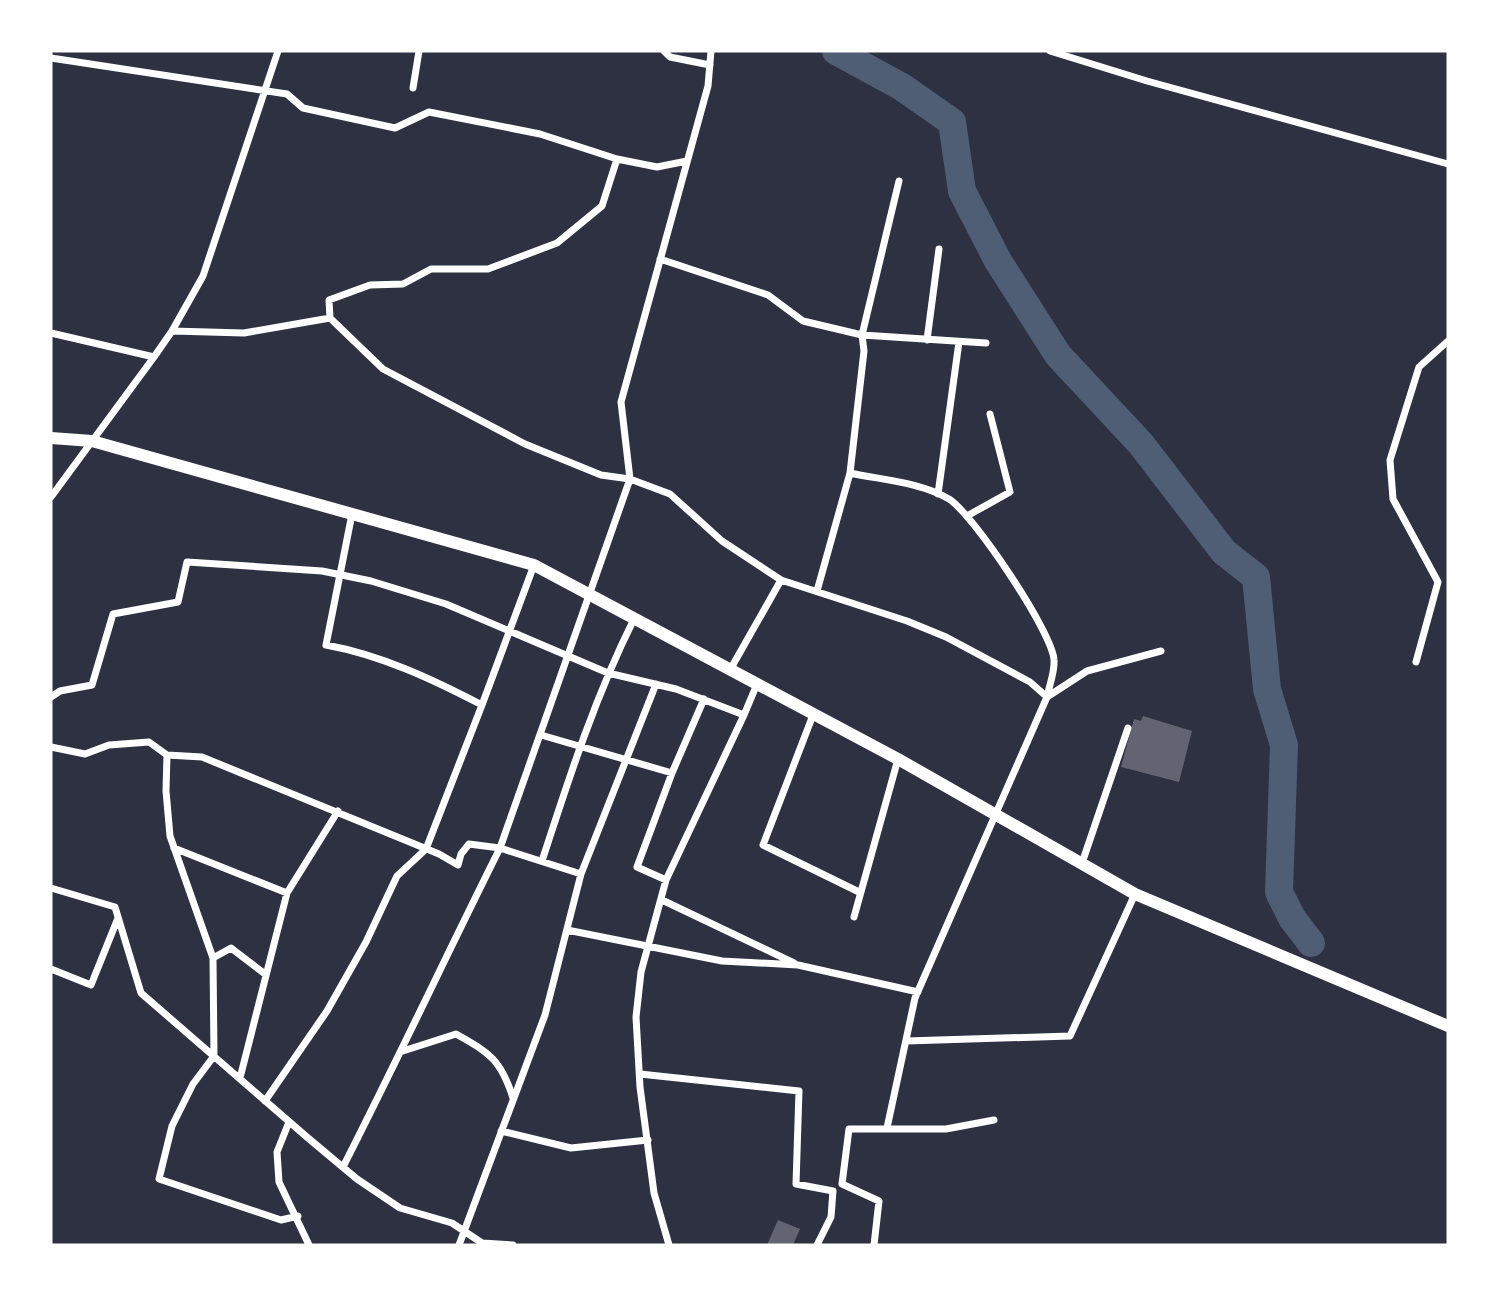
<svg xmlns="http://www.w3.org/2000/svg" width="1499" height="1296" font-family="Arial,sans-serif">
  <style>
    .lines { fill: none; stroke-linecap: round; stroke-linejoin: round }
    .river { stroke: #4f5d75; stroke-width: 28 }
    .building { fill: #626471 }
    .minor { stroke: #fff; stroke-width: 7 }
    .tertiary { stroke: #fff; stroke-width: 12 }
  </style>
  <rect width="100%" height="100%" fill="#2d3142"/>
  <g class="lines">
    <path class="river" d="M836,51L902,87L952,122L962,191L998,261L1058,355L1141,444L1224,552L1256,577L1267,689L1284,745L1279,892L1292,918L1311,943"/>
  </g>
  <path class="building" d="M1143,716L1192,731L1179,782L1121,767L1134,719L1141,721Z
    M778,1220L800,1229L793,1245H767Z"/>
  <g class="lines">
    <path class="minor" d="M664,51L670,57L710,65
      M711,51L708,86L621,402L630,479L670,494L722,541L781,580L907,621L946,637L1030,682L1047,697L915,998L887,1128
      M1050,51L1147,81L1448,164
      M51,58L287,94L303,108L395,128L429,112L540,134L617,159
      M413,88L419,51
      M899,181L862,335L986,343
      M660,259L768,295L803,321L862,335L864,351L850,473
      M330,318L329,300L370,285L403,284L431,269H488L557,243L602,206L617,159L657,167L687,161
      M172,331L203,276L278,51
      M51,333L154,357L172,331L244,333L330,318L383,369L525,444L601,475L630,479L500,848L469,844L461,854L458,865L439,854L202,757L167,755
      M927,340L939,249
      M938,494L959,342
      M51,497L154,357
      M352,514L326,645C381,655 432,679 482,705L534,565
      M967,516L1010,492L990,414
      M817,591L850,473C882,480 920,482 949,499C973,514 1053,633 1054,660C1055,672 1049,686 1047,697
      M1416,662L1438,582L1393,499L1390,460L1419,367L1448,341
      M730,670L781,580
      M51,697L60,691L92,685L113,614L178,602L187,562L322,571L371,581L446,604L608,673L676,689L744,715L757,684
      M1047,697L1087,671L1161,651
      M813,715L763,845L859,892
      M541,735L672,773
      M51,747L85,754L109,745L149,742L167,755L166,791L170,836L213,958L214,1056L193,1084L172,1126L159,1179L281,1220L298,1216
      M174,848L287,893L240,1078
      M542,861C569,778 595,697 634,619
      M1082,863L1128,728
      M666,880L637,867L672,773L704,699
      M51,888L115,907L141,993L308,1138L357,1179L400,1208L452,1223L482,1243L513,1245
      M287,893L338,811
      M662,900L794,963
      M854,917L898,759
      M567,930L722,961L798,965L918,992
      M213,958L231,948L265,974
      M51,969L91,985L118,918
      M906,1041L1070,1036L1135,894
      M403,1051L456,1034C490,1053 501,1060 513,1098
      M640,1074L799,1091L796,1184L833,1191L831,1217L817,1245
      M265,1101L327,1011L366,942L397,876L426,849L482,705
      M289,1122L277,1152L279,1182L309,1245
      M501,1131L571,1148L648,1140
      M343,1167C397,1061 447,954 500,848L581,874
      M459,1245L545,1015L581,874L656,684
      M669,1245L654,1193L640,1087L636,1017L641,972L666,880L744,715
      M874,1245L879,1201L842,1184L849,1129H946L994,1120"/>
    <path class="tertiary" d="M51,438L92,441L534,565L898,759L1135,894L1448,1026"/>
  </g>
  <rect width="1499" height="1296" fill="none" stroke="#ffffff" stroke-width="105"/>
</svg>
